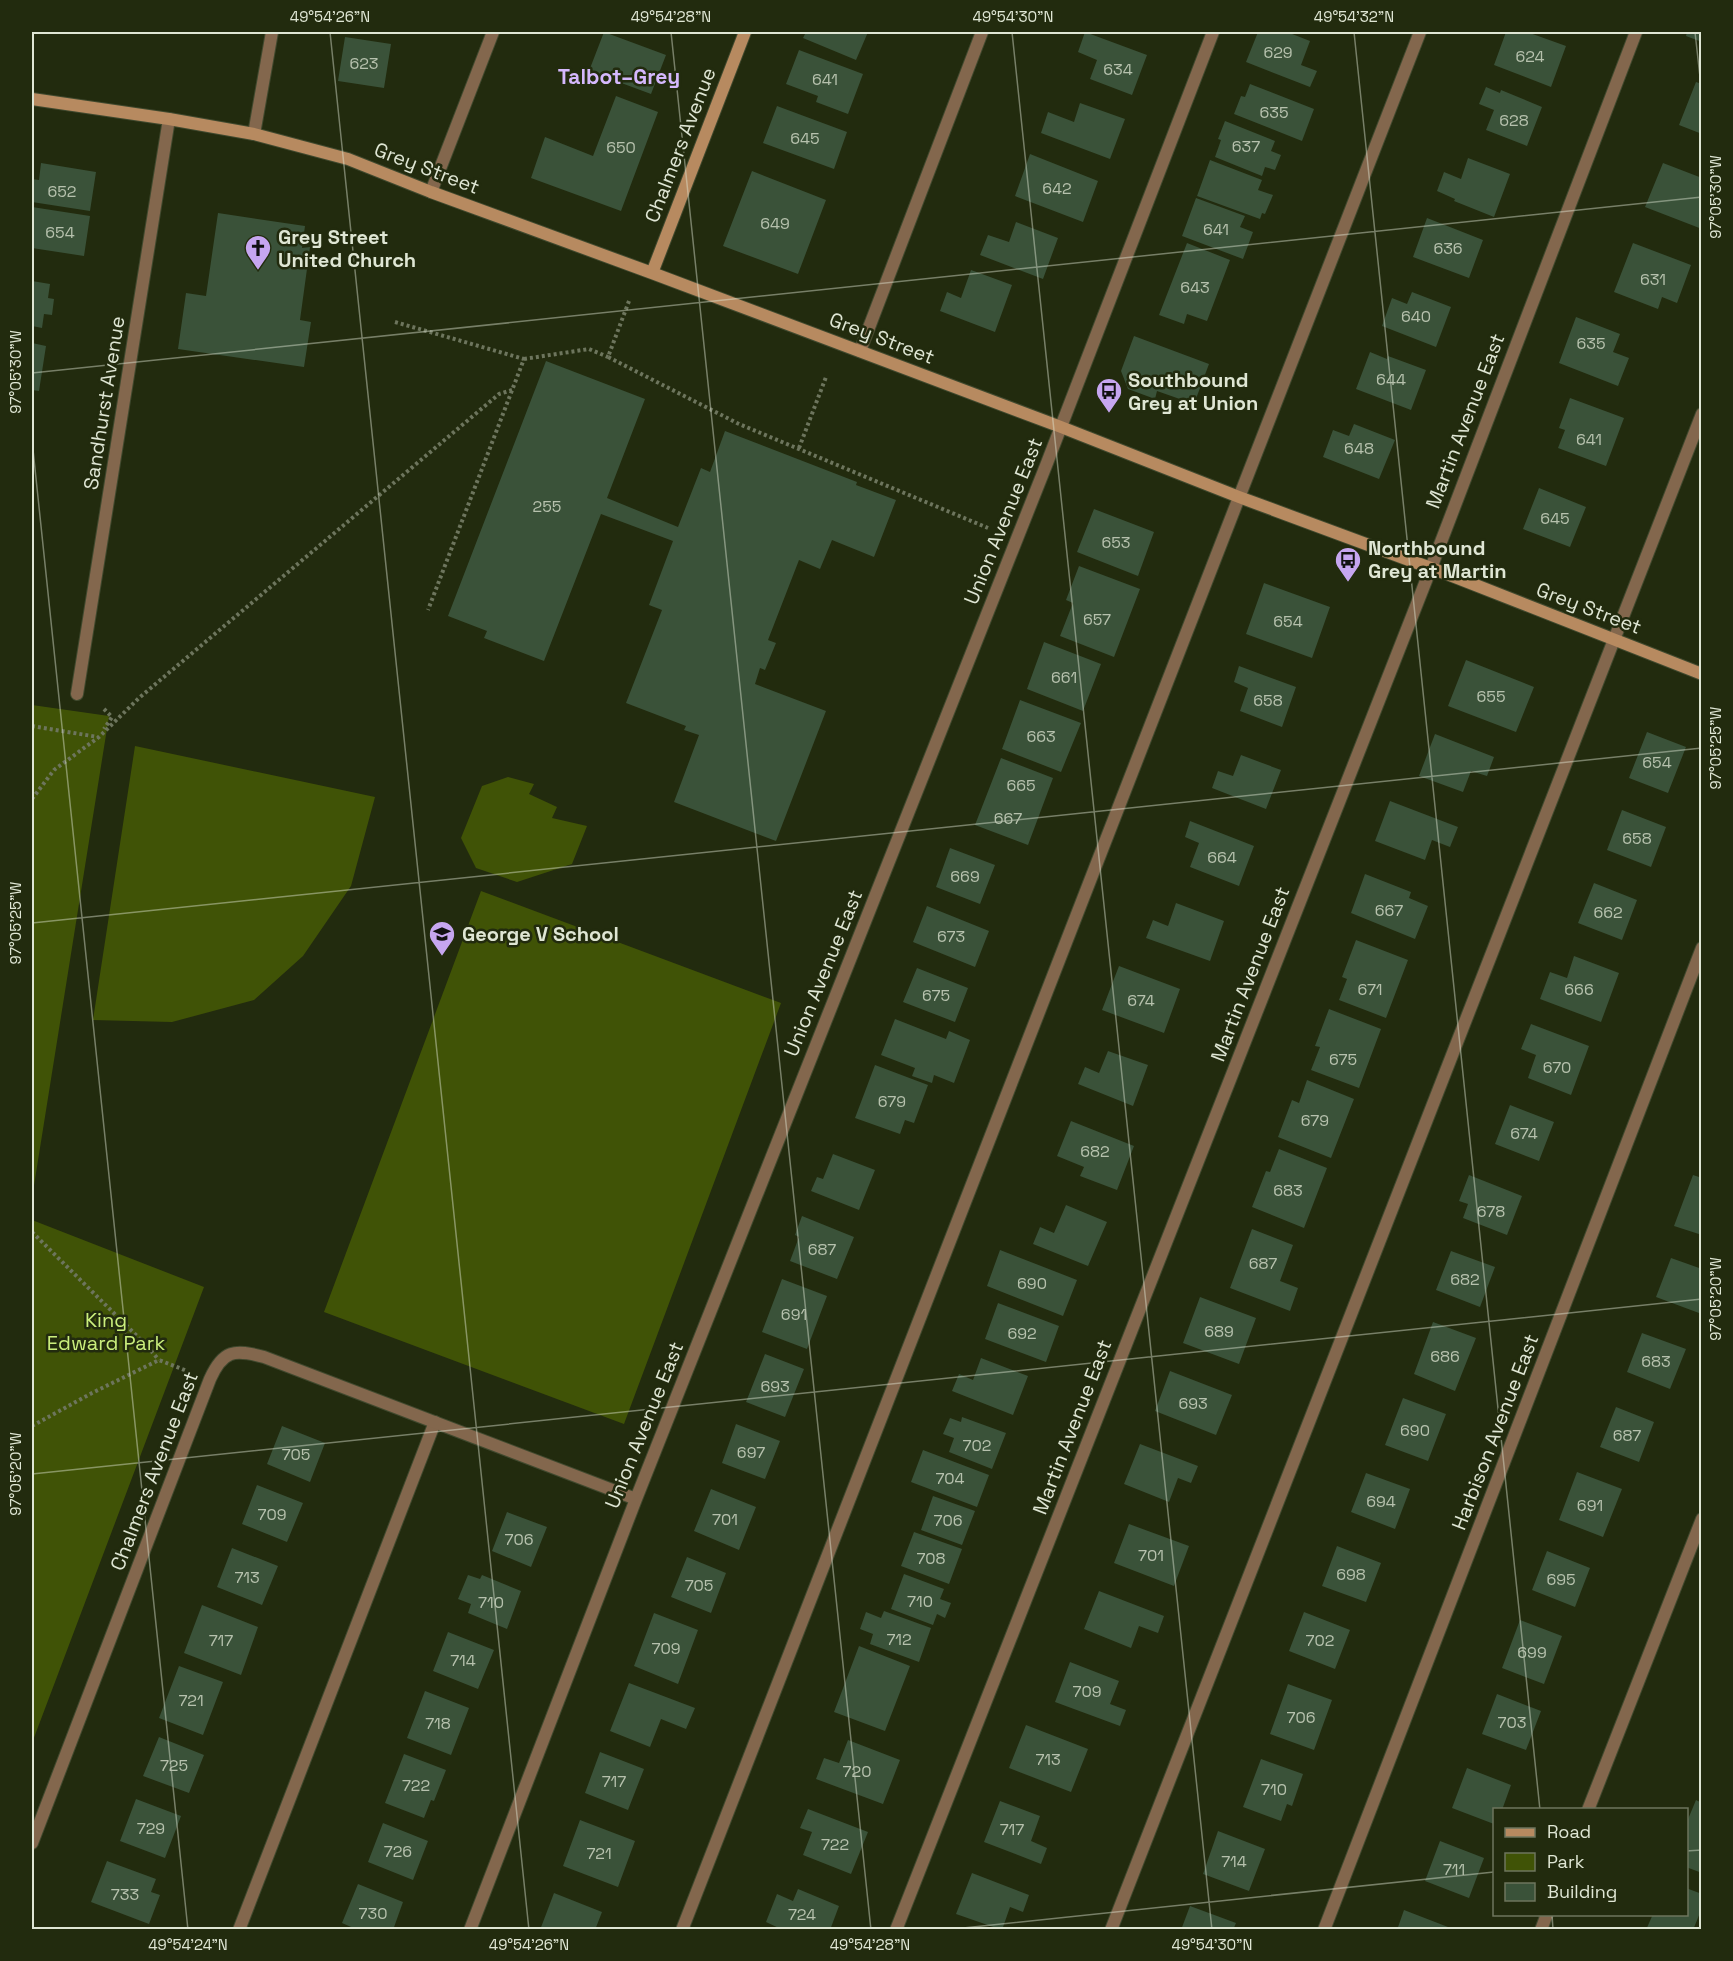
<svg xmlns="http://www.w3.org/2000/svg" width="1733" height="1961" font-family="'Space Grotesk',sans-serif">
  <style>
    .green { fill: #405306 }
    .building { fill: #3a5239 }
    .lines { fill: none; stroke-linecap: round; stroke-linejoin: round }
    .lane-casing { stroke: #40492e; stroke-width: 14 }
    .street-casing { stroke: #40492e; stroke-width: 14 }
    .secondary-casing { stroke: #40492e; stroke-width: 14 }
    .path { stroke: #6d755d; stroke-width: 4; stroke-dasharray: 3 3; stroke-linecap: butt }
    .lane { stroke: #83674d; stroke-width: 12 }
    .street { stroke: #83674d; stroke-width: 12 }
    .secondary { stroke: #b78a60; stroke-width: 12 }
    .ticks { fill: none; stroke: #dfe6d4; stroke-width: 1.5; stroke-opacity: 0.45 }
    .labels { text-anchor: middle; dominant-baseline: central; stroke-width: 5; stroke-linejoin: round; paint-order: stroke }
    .number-label { font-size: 16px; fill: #b6c1ad }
    .street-label { font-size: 20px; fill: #dfe6d4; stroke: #222b0e }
    .poi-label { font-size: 20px; font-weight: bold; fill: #dfe6d4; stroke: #222b0e; text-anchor: start }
    .park-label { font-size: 20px; fill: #caee7c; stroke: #222b0e }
    .neighbourhood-label { font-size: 21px; font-weight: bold; fill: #d5b8fd; stroke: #222b0e }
    .neatline { fill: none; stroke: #dfe6d4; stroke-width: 2 }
    .ticks-label { font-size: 15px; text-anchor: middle; fill: #dfe6d4 }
  </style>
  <rect width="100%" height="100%" fill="#222b0e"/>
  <path class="green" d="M32,705L109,716L32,1198Z
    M135,746L375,797L351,886L303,956L254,1000L172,1022L93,1020Z
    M508,777L534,784L529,794L557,807L552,818L587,826L572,864L517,882L476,868L461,838L482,786Z
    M481,891L781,1003L624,1424L324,1312Z
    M32,1220L204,1287L32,1743Z"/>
  <path class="building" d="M604,32L666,55L651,94L589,71Z
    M806,32H868L856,60L803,38Z
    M1085,32L1147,55L1132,95L1090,79L1097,60L1078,52Z
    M1258,32H1287L1310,41L1301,65L1317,71L1310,87L1246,62Z
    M1506,32H1527L1566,46L1551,87L1494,65Z
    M1687,32H1702V42L1686,36Z
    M345,37L391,44L384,88L338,81Z
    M799,50L863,74L848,114L816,102L818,96L786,84Z
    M1696,82L1702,84V134L1679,125Z
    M1250,84L1314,109L1302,141L1234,114L1241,96L1245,97Z
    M1486,87L1500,93L1501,90L1542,107L1527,146L1486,130L1494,110L1479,104Z
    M616,96L658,112L621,211L531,178L545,137L593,156Z
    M1080,103L1125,119L1110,159L1041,133L1048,112L1074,122Z
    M777,106L847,132L834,169L763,143Z
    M1225,121L1275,141L1271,151L1281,155L1275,170L1265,167L1262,176L1215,157L1221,140L1218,139Z
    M1030,154L1098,181L1083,222L1015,196Z
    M1468,158L1510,174L1494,217L1454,201L1455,199L1437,191L1444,172L1461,179Z
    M1210,160L1262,180L1258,190L1273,195L1265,214L1262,213L1260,219L1197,196Z
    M41,163L96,172L90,211L32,202V179L39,180Z
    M1663,163L1702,178V229L1645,207Z
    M752,171L826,200L798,274L723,246Z
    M1196,198L1245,216L1240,227L1253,232L1243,259L1182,236Z
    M32,207L90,216L84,256L32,248Z
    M218,213L305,226L302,248L310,247L300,320L311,322L304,367L178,349L186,293L206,296Z
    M1427,218L1483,240L1469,278L1413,257Z
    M1016,222L1058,238L1043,279L980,255L988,235L1009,242Z
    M1187,243L1230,260L1207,321L1187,314L1184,324L1159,315Z
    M1633,243L1691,265L1677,303L1662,297L1658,309L1614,292Z
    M971,270L1012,285L995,332L940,311L947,292L961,298Z
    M32,281L50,284L48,298L54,299L52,315L44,314L42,328L32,326Z
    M1412,292L1451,307L1436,347L1382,326L1392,298L1407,304Z
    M1576,317L1620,334L1613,352L1629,358L1618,386L1559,363Z
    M1134,336L1209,364L1194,404L1157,391L1155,399L1128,389L1121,371Z
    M32,343L46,346L39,391L32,390Z
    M1370,352L1387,359L1388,356L1426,370L1411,410L1356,389Z
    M546,361L645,399L607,498L678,527L701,468L710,472L725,431L857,482L856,485L896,500L874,557L832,540L820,569L799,560L768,640L776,643L765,670L760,668L755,684L826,711L776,841L674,802L699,735L684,730L686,726L626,703L662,610L649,605L673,541L601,514L544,661L484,638L487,631L448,616Z
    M1570,398L1624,418L1606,466L1558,448L1565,430L1559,428Z
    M1354,424L1395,440L1379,479L1323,457L1333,430L1349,436Z
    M1539,488L1586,507L1570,547L1523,529Z
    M1094,509L1154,532L1138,576L1077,552Z
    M1079,566L1140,589L1114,657L1060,636L1073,603L1066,600Z
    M1264,583L1330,607L1312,658L1246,634Z
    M1044,642L1101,664L1083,711L1027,689Z
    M1466,660L1534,687L1516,732L1448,706Z
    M1239,666L1296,687L1282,727L1240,711L1248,688L1234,682Z
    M1020,700L1081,723L1061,772L1002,749Z
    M1647,732L1686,747L1668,793L1629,778Z
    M1435,734L1494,757L1487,776L1471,771L1463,792L1419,776Z
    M1241,755L1281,770L1266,809L1212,788L1218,771L1233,776Z
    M1001,758L1053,778L1028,845L975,825Z
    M1390,801L1458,827L1450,847L1432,840L1425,860L1375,841Z
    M1622,810L1666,827L1651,867L1607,850Z
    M1190,821L1254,846L1239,886L1190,867L1199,843L1185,837Z
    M950,848L995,865L980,904L936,887Z
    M1365,874L1411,892L1409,898L1428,906L1415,939L1351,913Z
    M1594,883L1637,900L1622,940L1578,923Z
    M1176,903L1224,921L1210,961L1146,938L1153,920L1168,926Z
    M927,906L989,931L975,967L913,942Z
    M1356,940L1408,960L1386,1018L1339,1000L1347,979L1342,977Z
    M1574,956L1619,973L1601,1022L1540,999L1550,972L1567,978Z
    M1119,966L1180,989L1164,1033L1102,1010Z
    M917,968L968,988L955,1022L903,1002Z
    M1329,1009L1381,1029L1359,1088L1311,1070L1320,1047L1315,1046Z
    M895,1019L946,1039L949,1031L970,1040L954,1083L934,1075L932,1083L912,1076L915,1068L881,1055Z
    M1531,1024L1589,1046L1571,1095L1528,1078L1536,1055L1521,1049Z
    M1108,1051L1148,1065L1133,1106L1078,1084L1085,1067L1099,1073Z
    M875,1065L928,1085L914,1123L905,1120L900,1134L855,1118Z
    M1307,1080L1354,1099L1331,1158L1278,1137L1292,1100L1299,1103Z
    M1510,1105L1554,1122L1539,1161L1495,1144Z
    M1071,1121L1134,1146L1117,1190L1080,1176L1084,1167L1057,1156Z
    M1279,1149L1327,1168L1304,1228L1252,1207L1266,1171L1270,1172Z
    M833,1154L875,1170L859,1210L811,1191L817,1177L823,1179Z
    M1469,1175L1522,1196L1507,1235L1463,1218L1468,1204L1459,1201Z
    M1693,1175L1702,1178V1235L1674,1226Z
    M1066,1205L1107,1222L1088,1266L1033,1244L1040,1227L1054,1233Z
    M802,1216L854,1237L837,1279L790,1261L799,1237L795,1235Z
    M1252,1229L1293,1245L1280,1281L1298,1288L1290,1311L1230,1288Z
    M1000,1250L1077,1280L1063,1316L987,1286Z
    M1451,1251L1495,1267L1480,1307L1436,1290Z
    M1671,1258L1702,1269V1307L1699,1313L1656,1297Z
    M782,1279L827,1296L807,1349L762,1332Z
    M1200,1297L1256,1318L1239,1364L1183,1343Z
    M998,1303L1059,1326L1046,1362L985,1339Z
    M1433,1322L1476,1338L1455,1391L1414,1374Z
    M1642,1333L1686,1349L1670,1389L1627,1372Z
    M765,1354L804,1369L785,1417L746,1402Z
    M981,1358L1028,1376L1013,1415L952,1391L959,1374L973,1380Z
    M1170,1371L1232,1395L1216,1435L1155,1411Z
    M1403,1398L1446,1414L1428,1461L1385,1445Z
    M1616,1407L1654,1422L1639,1462L1600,1447Z
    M962,1417L1006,1433L992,1469L949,1452L954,1438L943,1434L950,1418L961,1422Z
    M736,1424L780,1441L765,1479L722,1463Z
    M282,1426L325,1443L310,1482L267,1464Z
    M1140,1444L1198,1466L1191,1483L1178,1478L1169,1502L1124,1484Z
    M923,1450L989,1475L977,1507L911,1482Z
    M1577,1472L1622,1489L1603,1537L1559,1520Z
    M1366,1473L1410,1489L1395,1529L1351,1512Z
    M257,1485L303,1503L287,1542L242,1524Z
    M711,1489L756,1507L739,1550L694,1531Z
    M933,1496L975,1511L962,1545L921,1530Z
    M507,1512L547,1527L531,1567L492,1551Z
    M1129,1524L1189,1546L1174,1586L1114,1563Z
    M914,1532L962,1549L949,1584L901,1566Z
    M1337,1546L1381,1563L1366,1602L1322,1586Z
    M232,1548L278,1566L262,1605L217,1587Z
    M1547,1551L1590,1568L1575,1607L1532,1590Z
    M687,1557L726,1573L711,1613L671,1597Z
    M904,1574L944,1589L940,1599L951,1603L945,1618L937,1614L933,1625L891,1609Z
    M468,1575L480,1579L482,1575L521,1591L507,1629L468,1613L471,1604L458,1599Z
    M1099,1591L1164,1616L1158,1633L1139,1626L1131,1648L1084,1629Z
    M202,1605L258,1627L241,1675L184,1653Z
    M884,1611L931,1628L919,1662L870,1644L873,1634L860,1629L866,1612L881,1618Z
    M1304,1612L1350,1630L1335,1669L1289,1651Z
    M654,1613L698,1630L678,1684L634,1666Z
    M1520,1620L1562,1636L1544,1684L1502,1668Z
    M448,1632L494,1650L478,1689L433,1671Z
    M859,1646L910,1666L885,1731L834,1712Z
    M1070,1662L1119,1681L1110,1704L1126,1710L1120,1726L1055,1702Z
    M179,1666L223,1682L203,1735L159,1718Z
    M629,1683L695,1708L686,1729L661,1719L650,1747L610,1731Z
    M1288,1684L1332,1700L1314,1750L1270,1734Z
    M425,1691L469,1708L451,1755L407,1738Z
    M1497,1694L1541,1711L1526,1750L1482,1734Z
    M1026,1725L1088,1749L1071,1792L1009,1768Z
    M159,1737L204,1755L189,1793L143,1776Z
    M848,1740L900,1760L883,1804L816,1779L824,1758L839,1763Z
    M600,1752L644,1769L628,1810L585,1793Z
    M404,1754L446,1770L434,1801L431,1800L424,1818L385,1803Z
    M1261,1759L1303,1774L1292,1806L1287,1804L1281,1821L1243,1807Z
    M1467,1768L1511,1785L1502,1810H1494V1824L1452,1808Z
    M136,1799L181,1816L165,1858L120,1841Z
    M1696,1800L1702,1803V1873L1686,1867V1824Z
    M1000,1801L1040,1816L1031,1841L1047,1848L1041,1864L984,1842Z
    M808,1809L868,1832L851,1874L803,1855L812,1832L800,1828Z
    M580,1820L635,1841L618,1887L563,1866Z
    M383,1823L428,1841L413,1880L368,1862Z
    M1218,1831L1265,1849L1249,1891L1203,1874Z
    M1440,1841L1484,1858L1469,1898L1425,1881Z
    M107,1861L156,1879L151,1892L160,1895L149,1924L91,1902Z
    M972,1873L1029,1895L1023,1912L1010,1907L1002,1930L956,1914Z
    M358,1884L403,1902L393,1930H358L342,1923Z
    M1686,1888L1702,1894V1908L1693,1930H1646L1653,1914H1686Z
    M798,1889L839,1906L830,1930H783L766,1922L777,1894L793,1901Z
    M554,1893L602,1912L595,1930H540Z
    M1190,1906L1236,1923L1233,1930H1181Z
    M1404,1910L1448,1927V1930H1397Z"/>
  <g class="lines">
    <g class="lane-casing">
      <path id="lane" d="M431,192L493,32
        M860,351L982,32
        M1588,1810L1702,1519
        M239,1930L435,1422
        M682,1930L1420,32
        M1111,1930L1702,414
        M1541,1930L1547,1914"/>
    </g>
    <g class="street-casing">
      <path id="street" d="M254,134L272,32
        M77,694L169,119
        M32,1843L210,1379C223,1350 234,1349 264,1357L636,1499
        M470,1930L636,1499L1047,463L1213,32
        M896,1930L1431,568L1636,32
        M1324,1930L1702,948"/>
    </g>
    <g class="secondary-casing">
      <path id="secondary" d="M32,99L169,119L254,134L348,159L431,192L652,273L1061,427L1239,497L1455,577L1702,674
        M652,273L745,32"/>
    </g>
    <path class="path" d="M629,301L608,357L739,424L988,528
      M395,322L524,359L428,610
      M524,359L589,349L608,357
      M799,448L826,377
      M104,709L112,717L104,729
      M32,726L98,737
      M32,799L54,770L99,737L139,698L499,394L512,390
      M32,1232L146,1345L159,1360
      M32,1426L92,1393L159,1360L187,1371"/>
    <use href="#lane" class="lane"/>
    <use href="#street" class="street"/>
    <use href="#secondary" class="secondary"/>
  </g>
  <path class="ticks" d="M330,32L529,1930M671,32L871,1930M1012,32L1212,1930M1354,32L1540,1810M1695,32L1702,95M32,373L1702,197M32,440L188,1930M32,923L1702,748M32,1474L1702,1299M1686,1851L1702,1850M1552,1914L1553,1930M944,1930L1494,1872"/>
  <defs>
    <g id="church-pin" transform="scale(1.35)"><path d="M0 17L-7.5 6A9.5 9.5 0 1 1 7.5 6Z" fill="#c6a6f0" stroke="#222b0e"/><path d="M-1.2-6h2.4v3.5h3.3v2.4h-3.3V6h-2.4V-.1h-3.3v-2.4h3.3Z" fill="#111"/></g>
    <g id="bus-pin" transform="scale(1.35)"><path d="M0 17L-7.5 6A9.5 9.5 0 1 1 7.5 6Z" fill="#c6a6f0" stroke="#222b0e"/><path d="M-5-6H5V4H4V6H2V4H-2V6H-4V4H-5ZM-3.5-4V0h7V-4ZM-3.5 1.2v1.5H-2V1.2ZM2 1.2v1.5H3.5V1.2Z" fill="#111"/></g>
    <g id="school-pin" transform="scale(1.35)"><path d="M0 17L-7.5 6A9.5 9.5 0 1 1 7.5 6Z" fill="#c6a6f0" stroke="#222b0e"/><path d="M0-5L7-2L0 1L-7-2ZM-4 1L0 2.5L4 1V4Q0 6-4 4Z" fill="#111"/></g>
  </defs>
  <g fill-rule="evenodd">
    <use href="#church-pin" x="258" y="248"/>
    <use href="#bus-pin" x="1109" y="391"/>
    <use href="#bus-pin" x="1348" y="560"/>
    <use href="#school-pin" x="442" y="934"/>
  </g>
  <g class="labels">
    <g class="number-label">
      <text x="1278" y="52">629</text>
      <text x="1530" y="56">624</text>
      <text x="364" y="63">623</text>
      <text x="1118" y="69">634</text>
      <text x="825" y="79">641</text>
      <text x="1274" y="112">635</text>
      <text x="1514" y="120">628</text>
      <text x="805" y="138">645</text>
      <text x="1246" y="146">637</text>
      <text x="621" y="147">650</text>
      <text x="1057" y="188">642</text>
      <text x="62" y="191">652</text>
      <text x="775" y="223">649</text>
      <text x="1216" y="229">641</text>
      <text x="60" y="232">654</text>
      <text x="1448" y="248">636</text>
      <text x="1653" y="279">631</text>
      <text x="1195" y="287">643</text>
      <text x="1416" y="316">640</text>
      <text x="1591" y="343">635</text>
      <text x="1391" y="379">644</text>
      <text x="1589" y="439">641</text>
      <text x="1359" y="448">648</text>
      <text x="547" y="506">255</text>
      <text x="1555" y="518">645</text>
      <text x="1116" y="542">653</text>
      <text x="1097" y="619">657</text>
      <text x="1288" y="621">654</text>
      <text x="1064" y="677">661</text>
      <text x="1491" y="696">655</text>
      <text x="1268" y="700">658</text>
      <text x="1041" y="736">663</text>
      <text x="1657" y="762">654</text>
      <text x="1021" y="785">665</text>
      <text x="1008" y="818">667</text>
      <text x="1637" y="838">658</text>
      <text x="1222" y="857">664</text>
      <text x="965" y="876">669</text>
      <text x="1389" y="910">667</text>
      <text x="1608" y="912">662</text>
      <text x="951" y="936">673</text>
      <text x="1370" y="989">671</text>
      <text x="1579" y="989">666</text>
      <text x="936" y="995">675</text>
      <text x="1141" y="1000">674</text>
      <text x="1343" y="1059">675</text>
      <text x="1557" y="1067">670</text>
      <text x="892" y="1101">679</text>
      <text x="1315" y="1120">679</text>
      <text x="1524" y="1133">674</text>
      <text x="1095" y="1151">682</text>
      <text x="1288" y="1190">683</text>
      <text x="1491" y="1211">678</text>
      <text x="822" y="1249">687</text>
      <text x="1263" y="1263">687</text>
      <text x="1465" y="1279">682</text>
      <text x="1032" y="1283">690</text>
      <text x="794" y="1314">691</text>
      <text x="1219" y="1331">689</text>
      <text x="1022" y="1333">692</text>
      <text x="1445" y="1356">686</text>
      <text x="1656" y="1361">683</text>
      <text x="775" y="1386">693</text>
      <text x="1193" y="1403">693</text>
      <text x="1415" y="1430">690</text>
      <text x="1627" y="1435">687</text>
      <text x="977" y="1445">702</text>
      <text x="751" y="1452">697</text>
      <text x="296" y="1454">705</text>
      <text x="950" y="1478">704</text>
      <text x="1381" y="1501">694</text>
      <text x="1590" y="1505">691</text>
      <text x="272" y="1514">709</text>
      <text x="725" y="1519">701</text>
      <text x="948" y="1520">706</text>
      <text x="519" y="1539">706</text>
      <text x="1151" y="1555">701</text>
      <text x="931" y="1558">708</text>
      <text x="1351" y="1574">698</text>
      <text x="247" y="1577">713</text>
      <text x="1561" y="1579">695</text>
      <text x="699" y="1585">705</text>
      <text x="920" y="1601">710</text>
      <text x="491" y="1602">710</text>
      <text x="899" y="1639">712</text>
      <text x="221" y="1640">717</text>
      <text x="1320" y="1640">702</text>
      <text x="666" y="1648">709</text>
      <text x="1532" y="1652">699</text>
      <text x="463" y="1660">714</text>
      <text x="1087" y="1691">709</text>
      <text x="191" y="1700">721</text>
      <text x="1301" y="1717">706</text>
      <text x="1512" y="1722">703</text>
      <text x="438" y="1723">718</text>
      <text x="1048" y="1759">713</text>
      <text x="174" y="1765">725</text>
      <text x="857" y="1771">720</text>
      <text x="614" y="1781">717</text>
      <text x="416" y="1785">722</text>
      <text x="1274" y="1789">710</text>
      <text x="151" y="1828">729</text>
      <text x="1012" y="1829">717</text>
      <text x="835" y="1844">722</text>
      <text x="398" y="1851">726</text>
      <text x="599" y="1853">721</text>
      <text x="1234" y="1861">714</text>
      <text x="1454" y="1869">711</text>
      <text x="125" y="1894">733</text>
      <text x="373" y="1913">730</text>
      <text x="802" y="1914">724</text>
    </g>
    <g class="street-label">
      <text transform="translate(680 145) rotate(-69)">Chalmers Avenue</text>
      <text transform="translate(427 168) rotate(21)">Grey Street</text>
      <text transform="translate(882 338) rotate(21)">Grey Street</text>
      <text transform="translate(104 403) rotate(-81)">Sandhurst Avenue</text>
      <text transform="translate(1465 421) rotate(-69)">Martin Avenue East</text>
      <text transform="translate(1003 521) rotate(-68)">Union Avenue East</text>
      <text transform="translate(1589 608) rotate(21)">Grey Street</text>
      <text transform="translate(823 973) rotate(-68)">Union Avenue East</text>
      <text transform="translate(1250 974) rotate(-69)">Martin Avenue East</text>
      <text transform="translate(644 1425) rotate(-68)">Union Avenue East</text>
      <text transform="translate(1072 1427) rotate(-69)">Martin Avenue East</text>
      <text transform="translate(1495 1432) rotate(-69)">Harbison Avenue East</text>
      <text transform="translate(154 1471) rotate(-69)">Chalmers Avenue East</text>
    </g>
    <g class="poi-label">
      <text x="278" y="237">Grey Street<tspan x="278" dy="23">United Church</tspan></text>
      <text x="1128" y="380">Southbound<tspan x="1128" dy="23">Grey at Union</tspan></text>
      <text x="1368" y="548">Northbound<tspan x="1368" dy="23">Grey at Martin</tspan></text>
      <text x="462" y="934">George V School</text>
    </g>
    <g class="park-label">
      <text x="106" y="1320">King<tspan x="106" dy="23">Edward Park</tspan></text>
    </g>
    <g class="neighbourhood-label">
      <text x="619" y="76">Talbot–Grey</text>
    </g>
  </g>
  <rect width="1733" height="1961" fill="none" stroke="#222b0e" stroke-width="66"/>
  <rect x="1493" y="1808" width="195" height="108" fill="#222b0e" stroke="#6e765d" stroke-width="1.5"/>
  <rect x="1505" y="1828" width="30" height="9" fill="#b78a60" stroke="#6e765d" stroke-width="1.5"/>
  <text x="1547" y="1838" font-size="18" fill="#dfe6d4">Road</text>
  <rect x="1505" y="1853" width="30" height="18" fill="#405306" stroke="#6e765d" stroke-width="1.5"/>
  <text x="1547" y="1868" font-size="18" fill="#dfe6d4">Park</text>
  <rect x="1505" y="1883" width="30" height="18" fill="#3a5239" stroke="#6e765d" stroke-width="1.5"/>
  <text x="1547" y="1898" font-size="18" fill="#dfe6d4">Building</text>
  <rect x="33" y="33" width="1667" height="1895" class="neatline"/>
  <g class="ticks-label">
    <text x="330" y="22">49°54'26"N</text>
    <text x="671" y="22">49°54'28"N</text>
    <text x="1013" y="22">49°54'30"N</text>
    <text x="1354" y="22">49°54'32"N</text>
    <text transform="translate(1716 197) rotate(-90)" y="5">97°05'30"W</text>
    <text transform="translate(16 372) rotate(-90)" y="5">97°05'30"W</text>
    <text transform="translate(1716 748) rotate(-90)" y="5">97°05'25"W</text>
    <text transform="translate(16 923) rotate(-90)" y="5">97°05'25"W</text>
    <text transform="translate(1716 1299) rotate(-90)" y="5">97°05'20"W</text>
    <text transform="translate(16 1474) rotate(-90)" y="5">97°05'20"W</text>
    <text x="188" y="1950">49°54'24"N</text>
    <text x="529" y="1950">49°54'26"N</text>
    <text x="870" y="1950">49°54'28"N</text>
    <text x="1212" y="1950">49°54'30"N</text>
  </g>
</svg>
